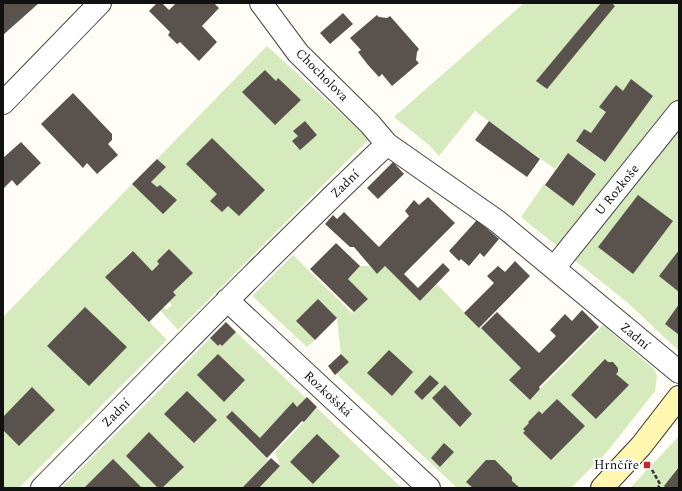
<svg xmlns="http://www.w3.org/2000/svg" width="682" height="491" font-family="Spectral,serif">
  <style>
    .green { fill: #d5ebbd; fill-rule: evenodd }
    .building { fill: #5a524d }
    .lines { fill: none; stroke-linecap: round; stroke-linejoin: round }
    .street-casing { stroke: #444; stroke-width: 24 }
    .secondary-casing { stroke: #333; stroke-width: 24 }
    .path { stroke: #333; stroke-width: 2.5; stroke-dasharray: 4 2; stroke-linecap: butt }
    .street { stroke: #fff; stroke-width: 22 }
    .secondary { stroke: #fff6b0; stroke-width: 22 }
    .poi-dot { fill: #c4262e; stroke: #fff; stroke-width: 1.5 }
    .labels { text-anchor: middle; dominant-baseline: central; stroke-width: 4; stroke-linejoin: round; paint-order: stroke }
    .street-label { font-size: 13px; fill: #111; stroke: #fff }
    .poi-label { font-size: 13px; fill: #111; stroke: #fff; text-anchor: end }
  </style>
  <rect width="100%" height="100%" fill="#fffdf5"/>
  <path class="green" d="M524,3H679V351L628,303L521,217L544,184L573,205L596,173L568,153L555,169L475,111L439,156L429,145L394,117ZM584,129L613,150L604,162L576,141Z
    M267,46L369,139L178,330L160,310L163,307L166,310L172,305L169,302L176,295L173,292L192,273L169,249L157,261L159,264L152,271L132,251L106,277L167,340L19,488H3V317L132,184L163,214L176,200L160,185L157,187L151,182L165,167L157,159Z
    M293,255L352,313L368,299L348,279L360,266H369L377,274L385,266L420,301L437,284L479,328H481L521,368L509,380L529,400L603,325L654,369L657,376L655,391L606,453L571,488H457L336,374L349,362L341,354L337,318L318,300L315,340L307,347L252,296Z
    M236,332L306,398L297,407L293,403L260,438L232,411L226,417L268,460L242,488H63L62,487L145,405L210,338L218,346L220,344L222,346Z
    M317,408L402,488H259L280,466L275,452Z
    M679,436V488H630Z"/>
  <path class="building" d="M3,3H39L3,35Z
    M157,3H162L169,10L176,3H214L219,8L202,26L217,42L199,61L180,42L177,44L168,35L170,32L149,11Z
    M601,3H611L615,6L547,89L536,81Z
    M343,13L353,24L330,44L320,33Z
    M377,15L379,17L387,18L390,16L419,49L417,52L416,60L419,63L392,86L382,74L379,77L368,65L358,52L361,50L350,38Z
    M265,70L276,81L278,78L301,100L275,125L242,92Z
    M631,79L653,96L605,162L576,141L584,129L591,133L606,112L599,107L616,85L623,91Z
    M73,93L112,134V140L108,144L118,155L97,174L87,163L83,168L41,124Z
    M305,121L317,135L300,150L292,141L298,136L293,131Z
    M489,121L540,159L527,177L475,140Z
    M212,138L265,190L239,216L228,206L222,212L210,201L217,194L186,164Z
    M21,142L41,163L17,186L12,180L4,188L3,186V158Z
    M568,153L596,174L573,206L545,185Z
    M157,159L166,167L151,182L157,187L160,185L177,200L163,214L132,184Z
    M393,162L404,174L378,199L367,188Z
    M638,195L673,221L633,274L598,247Z
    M428,197L455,223L404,274L418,288L443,263L450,270L420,301L385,266L377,274L354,247H350L325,224L333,215L337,219L344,212L379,247L409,216L405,211L414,200L419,205Z
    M477,220L499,239L484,257L480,253L469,266L461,259L459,261L449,251Z
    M336,243L360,266L348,279L368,299L354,312L310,269Z
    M169,249L193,273L173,292L176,295L149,322L105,277L133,251L152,271L159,264L157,261Z
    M679,250V292L659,276Z
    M515,261L530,276L479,328L464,313L494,283L487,276L498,266L505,272Z
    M318,299L337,318L315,340L296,321Z
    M679,304V335L665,324Z
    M85,307L127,347L89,386L47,346Z
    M582,310L599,327L539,387L540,389L530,400L509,380L521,368L481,328L497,312L539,353L556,336L550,330L565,314L572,321Z
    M226,322L236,332L222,346L220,344L218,346L210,338Z
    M389,350L413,372L392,396L367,373Z
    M218,354L245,380L224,402L197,375Z
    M341,354L349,362L335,375L328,366Z
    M605,359L608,362H613L618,368V372L616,374L629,385L596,419L571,395Z
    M430,375L439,383L422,400L414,392Z
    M445,385L472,414L460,427L432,398Z
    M32,387L55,410L19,446L3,430V417Z
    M187,391L217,420L194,443L164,414Z
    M307,397L317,407L304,422L302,421L267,458L226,417L232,411L260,438L293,402L297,407Z
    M557,399L585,426L551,460L523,433L525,431L523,429L529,423L528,422L539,411L542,414Z
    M149,432L184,467L162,488H158L126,456Z
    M317,434L340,456L313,484L290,462Z
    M444,443L454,452L440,467L431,458Z
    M271,458L280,466L259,488H242Z
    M113,459L142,488H84Z
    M486,460H495L512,477V481L520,488H473L466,482Z
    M679,467V488H666L664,486Z"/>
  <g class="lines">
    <g class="street-casing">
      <path id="street" d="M261,3L298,53L370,124L387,144L497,221L679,372
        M3,103L100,3
        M554,268L679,112
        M227,300L429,488
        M42,488C156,373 269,256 387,144"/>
    </g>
    <g class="secondary-casing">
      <path id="secondary" d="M602,488L641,446L679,397"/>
    </g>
    <path class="path" d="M652,470L660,484L658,488"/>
    <use href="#street" class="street"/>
    <use href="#secondary" class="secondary"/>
  </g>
  <rect class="poi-dot" x="643" y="461" width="8" height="8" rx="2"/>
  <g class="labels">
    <g class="street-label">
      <text transform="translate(322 75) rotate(45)">Chocholova</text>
      <text transform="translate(345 184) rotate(-44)">Zadní</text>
      <text transform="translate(617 190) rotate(-51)">U Rozkoše</text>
      <text transform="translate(635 336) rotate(40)">Zadní</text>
      <text transform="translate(328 394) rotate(43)">Rozkošská</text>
      <text transform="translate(116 413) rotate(-45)">Zadní</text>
    </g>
    <g class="poi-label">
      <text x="639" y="465">Hrnčíře</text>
    </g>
  </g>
  <rect width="682" height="491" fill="none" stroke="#111111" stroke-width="8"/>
</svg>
